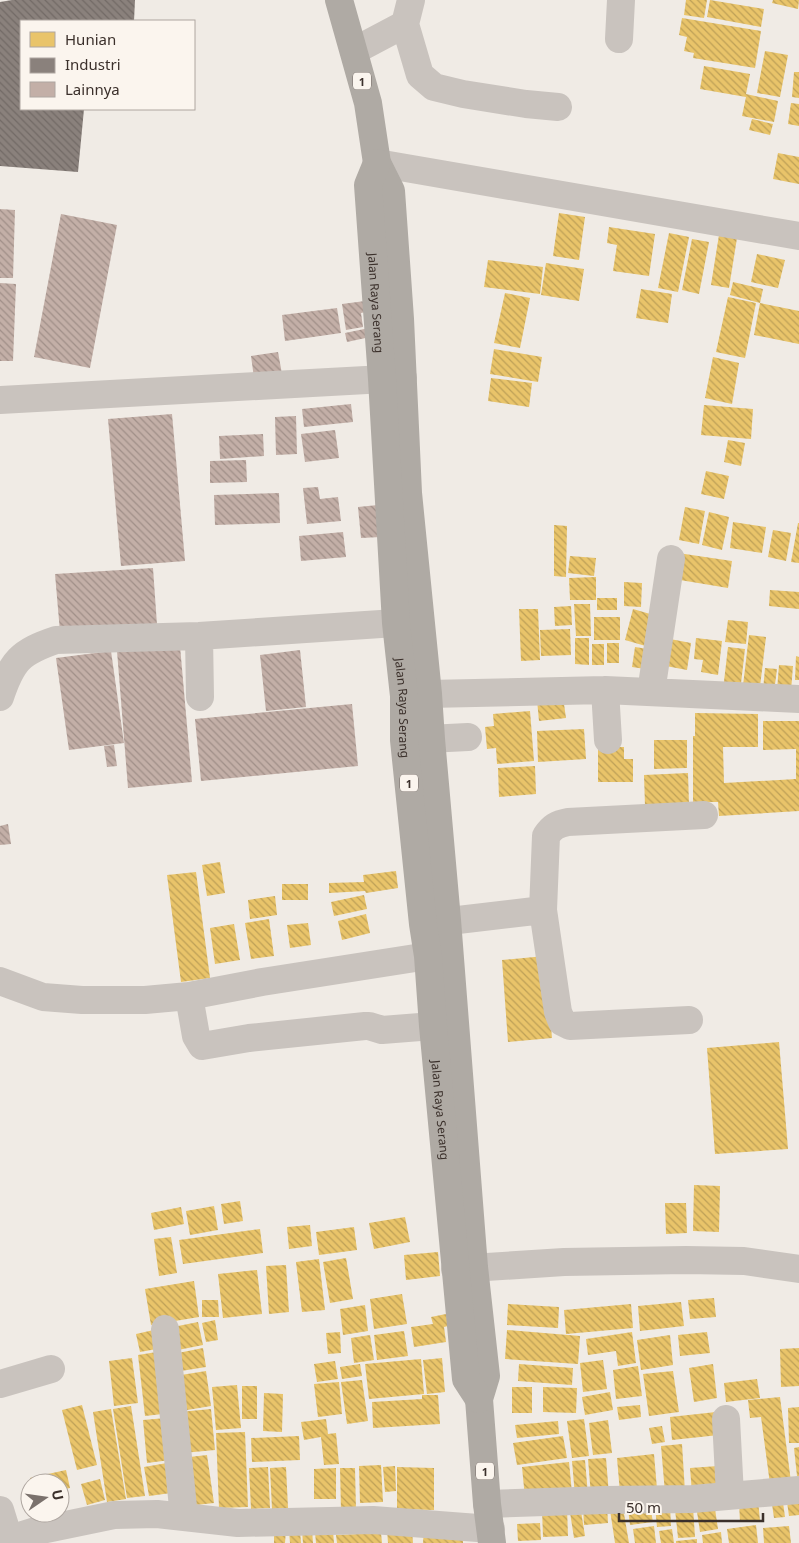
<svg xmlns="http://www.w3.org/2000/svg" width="799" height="1543" font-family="'Noto Sans',sans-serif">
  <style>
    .homes { fill: url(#homes-back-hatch) }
    .industry { fill: url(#industry-back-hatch) }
    .building { fill: url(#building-back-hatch) }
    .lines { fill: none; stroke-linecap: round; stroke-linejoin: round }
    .minor { stroke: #c9c3be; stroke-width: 28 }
    .highway { stroke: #afaaa4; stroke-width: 28 }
    .labels { text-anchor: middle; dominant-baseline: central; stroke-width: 5; stroke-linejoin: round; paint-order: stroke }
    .shield { fill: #fbf5ee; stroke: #756b66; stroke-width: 1 }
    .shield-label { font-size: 11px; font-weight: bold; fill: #3b302b }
    .street-label { font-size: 12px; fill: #3b302b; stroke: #fbf5ee }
  </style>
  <defs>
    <pattern id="homes-back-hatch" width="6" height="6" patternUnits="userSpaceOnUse" patternTransform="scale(1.25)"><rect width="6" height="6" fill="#e9c46a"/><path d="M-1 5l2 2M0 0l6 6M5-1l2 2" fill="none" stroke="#bea057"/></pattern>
    <pattern id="industry-back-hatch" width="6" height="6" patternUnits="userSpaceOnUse" patternTransform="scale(1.25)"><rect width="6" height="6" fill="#8a817c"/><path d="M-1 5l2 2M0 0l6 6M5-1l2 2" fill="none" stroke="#726a66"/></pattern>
    <pattern id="building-back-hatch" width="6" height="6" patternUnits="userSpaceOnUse" patternTransform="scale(1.25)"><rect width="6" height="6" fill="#c3afa7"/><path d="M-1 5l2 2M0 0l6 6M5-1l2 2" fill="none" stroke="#a08f88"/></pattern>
  </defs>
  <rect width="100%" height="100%" fill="#f0ebe5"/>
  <path class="homes" d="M686,0H707L704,18L684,15Z
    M710,0L764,9L761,27L707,17Z
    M773,0H799L798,9L772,3Z
    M682,18L761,31L755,68L693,58L694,53L684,51L687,37L679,35Z
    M765,51L788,55L780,97L757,93Z
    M704,66L750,74L746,94L778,101L774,122L742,116L746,97L700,89Z
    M794,72H799V98L792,97Z
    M791,103L799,104V126L788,124Z
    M752,119L773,124L770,135L749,130Z
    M778,153L799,157V184L773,179Z
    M559,213L585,217L579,260L553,256Z
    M609,227L655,234L649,276L613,271L617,245L607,243Z
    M669,233L689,237L678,292L658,288Z
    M719,235L737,238L729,288L711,285Z
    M692,239L709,242L699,294L682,290Z
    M757,254L785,260L778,288L751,282Z
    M488,260L543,267L540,294L484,287Z
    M546,263L584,269L579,301L541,295Z
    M733,282L763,289L760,303L730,295Z
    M641,289L672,294L668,323L636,318Z
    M505,293L530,298L520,348L494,343Z
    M728,297L756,303L745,358L716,352Z
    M760,303L799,311V344L754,335Z
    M494,349L542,357L538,382L490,374Z
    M713,357L739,363L732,404L705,398Z
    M491,378L532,383L529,407L488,401Z
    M704,405L753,409L751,439L701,435Z
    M728,440L745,443L741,466L724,462Z
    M706,471L729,476L724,499L701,494Z
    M685,507L705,511L699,544L679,540Z
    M709,512L729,517L722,550L702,545Z
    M733,522L766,527L762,553L730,548Z
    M798,523H799V563L791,562Z
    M554,525L567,526L566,577L554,576Z
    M773,530L791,533L786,561L768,557Z
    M678,553L732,561L728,588L674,579Z
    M570,556L596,558L594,576L568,573Z
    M596,577V600H570L569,578Z
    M624,582L642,583L641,607L624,606Z
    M770,590L799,592V609L769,606Z
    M597,598H617V610H597Z
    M574,604H590L591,636H576Z
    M571,606L572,625L555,626L554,607Z
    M519,609H538L540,660L521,661Z
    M633,609L657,616L649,647L625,640Z
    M594,617H620V640H594Z
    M728,620L748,622L746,644L725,642Z
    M570,629L571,655L541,656L540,630Z
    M749,635L766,637L759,695L742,694Z
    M575,638H589V665L575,664Z
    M696,638L722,641L718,675L701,672L703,660L694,659Z
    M670,639L691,643L687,670L666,666Z
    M607,643H619V663H607Z
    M592,644H604V665H592Z
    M635,647L654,650L652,670L632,667Z
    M728,647L745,649L740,692L723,690Z
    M796,656L799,657V680H795Z
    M779,665L793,666L791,691L777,690Z
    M765,668L777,669L774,692L763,690Z
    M563,697L566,718L539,721L537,700Z
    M530,711L534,761L497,764L496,748L487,749L485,727L494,726L493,714Z
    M695,713L758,714V747H723L724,783L796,779V749L763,750V721H799V811L719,816L718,802H693V736H695Z
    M584,729L586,759L538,762L537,731Z
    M654,740H687V768L654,769Z
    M598,747H624V759H633V782H598Z
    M535,766L536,794L499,797L498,768Z
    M688,773L689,804L645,806L644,775Z
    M220,862L225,893L207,896L202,865Z
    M396,871L398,888L366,893L365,891L329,893V883L364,882L363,875Z
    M196,872L210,978L181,982L167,875Z
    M282,884H308V900H282Z
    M364,895L367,909L334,916L331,902Z
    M275,896L277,915L250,919L248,900Z
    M366,914L370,933L342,940L338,921Z
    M269,919L274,956L251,959L245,923Z
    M308,923L311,945L290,948L287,925Z
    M234,924L240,960L215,964L210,928Z
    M545,956L552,1038L508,1042L502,960Z
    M779,1042L788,1149L715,1154L707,1048Z
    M694,1185L720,1186L719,1232L693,1231Z
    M240,1201L243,1221L224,1224L221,1204Z
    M665,1203H686L687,1233L666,1234Z
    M214,1206L218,1230L190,1235L186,1211Z
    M181,1207L184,1224L154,1230L151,1213Z
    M405,1217L410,1242L374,1249L369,1223Z
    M310,1225L312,1246L289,1249L287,1227Z
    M354,1227L357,1250L319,1255L316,1232Z
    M260,1229L263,1253L183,1264L179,1240Z
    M171,1237L177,1273L159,1276L154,1239Z
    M438,1252L440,1276L406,1280L404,1255Z
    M346,1258L353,1299L330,1303L323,1262Z
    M319,1259L325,1310L302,1312L296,1262Z
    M286,1265L289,1312L269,1314L266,1266Z
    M257,1270L262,1314L223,1318L218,1274Z
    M194,1281L199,1317L151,1325L145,1289Z
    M402,1294L407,1324L374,1329L370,1299Z
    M714,1298L716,1317L690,1319L688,1300Z
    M202,1300H218L219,1317H202Z
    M681,1302L684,1326L640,1331L638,1306Z
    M508,1304L559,1307L558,1328L507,1325Z
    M631,1304L633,1328L566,1334L564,1310Z
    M365,1305L368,1331L343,1335L340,1309Z
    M446,1314L448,1326L444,1327L446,1342L414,1347L411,1327L433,1324L431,1317Z
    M215,1320L218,1340L206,1342L202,1323Z
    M198,1322L203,1345L178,1350L173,1327Z
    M158,1329L162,1348L140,1352L136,1334Z
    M507,1330L580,1336L578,1364L505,1359Z
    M404,1331L408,1356L377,1360L374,1335Z
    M340,1332L341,1353L328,1354L326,1333Z
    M632,1332L636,1363L618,1366L616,1351L588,1355L586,1339Z
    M707,1332L710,1353L680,1356L678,1335Z
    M370,1335L374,1360L354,1363L351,1338Z
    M670,1335L673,1365L641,1370L637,1340Z
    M203,1348L206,1367L181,1371L178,1353Z
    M799,1348V1386L781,1387L780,1349Z
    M163,1351L171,1413L145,1416L138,1355Z
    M132,1358L138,1403L114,1406L109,1361Z
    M442,1358L445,1392L427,1394L423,1360Z
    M421,1359L424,1394L369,1399L365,1364Z
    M603,1360L607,1389L583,1392L580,1363Z
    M335,1361L338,1379L317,1382L314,1364Z
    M360,1364L362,1376L342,1379L340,1367Z
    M519,1364L573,1368L572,1385L518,1381Z
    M713,1364L717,1398L694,1402L689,1368Z
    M638,1366L642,1396L616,1399L613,1370Z
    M206,1371L211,1406L187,1410L181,1375Z
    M673,1371L679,1412L649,1416L643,1374Z
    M757,1379L760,1398L726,1402L724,1383Z
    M362,1380L368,1421L347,1424L341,1382Z
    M339,1382L342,1414L318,1417L314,1384Z
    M237,1385L241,1428L216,1430L212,1387Z
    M242,1386H257V1419H242Z
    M512,1387H532V1413H512Z
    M543,1387L577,1388L576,1413L543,1412Z
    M610,1392L613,1410L585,1415L582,1397Z
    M264,1393L283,1394L282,1432L263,1431Z
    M422,1395H438L440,1424L373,1428L372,1402L422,1399Z
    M780,1397L791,1482L770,1484L761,1417L750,1418L748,1400Z
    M82,1405L97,1465L77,1470L62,1410Z
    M640,1405L641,1417L619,1420L617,1407Z
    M131,1406L145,1496L127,1498L113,1409Z
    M799,1407V1443H789L788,1408Z
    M111,1409L126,1499L107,1502L93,1412Z
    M211,1409L215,1450L183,1453L180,1412Z
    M716,1412L719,1435L672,1440L670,1417Z
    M166,1418L170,1460L147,1463L143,1420Z
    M326,1419L328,1434L336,1433L339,1464L324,1465L321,1437L304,1440L301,1422Z
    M584,1419L589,1456L572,1458L567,1421Z
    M608,1420L612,1453L593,1455L589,1423Z
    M558,1421L559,1434L517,1438L515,1425Z
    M662,1426L665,1442L652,1444L649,1428Z
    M245,1432L248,1507L219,1508L216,1433Z
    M299,1436L300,1460L252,1462L251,1438Z
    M563,1436L567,1458L517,1465L513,1443Z
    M682,1444L685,1492L665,1493L661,1446Z
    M799,1447V1476H797L794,1448Z
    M654,1454L657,1489L620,1493L617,1458Z
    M207,1455L214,1503L187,1506L181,1458Z
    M606,1458L609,1495L591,1496L588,1459Z
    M585,1460L588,1495L575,1496L572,1461Z
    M569,1462L572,1493L525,1498L522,1467Z
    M167,1463L171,1493L149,1496L144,1467Z
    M381,1465L383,1502L360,1503L359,1466Z
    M395,1466L396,1491L385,1492L383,1467Z
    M718,1466L721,1491L692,1493L690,1468Z
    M268,1467L270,1508L251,1509L249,1468Z
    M286,1467L288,1508L272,1509L270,1468Z
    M397,1467L434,1468V1510L397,1509Z
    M336,1468V1499H314V1469Z
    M340,1468H355L356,1510H341Z
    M66,1470L70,1488L60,1490V1483H31L30,1478Z
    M100,1479L105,1500L87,1505L81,1484Z
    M799,1493V1515L789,1516L786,1495Z
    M782,1495L785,1517L774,1518L771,1497Z
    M758,1500L760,1521L740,1522L739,1502Z
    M714,1502L718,1529L700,1532L696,1505Z
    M580,1505L585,1536L574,1538L569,1506Z
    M670,1505L671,1526L657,1527L655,1506Z
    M607,1506L608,1523L584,1525L583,1507Z
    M650,1506L653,1522L630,1525L628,1509Z
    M693,1507L695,1537L678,1538L675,1509Z
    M567,1508L568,1536L543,1537L542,1509Z
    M623,1508L629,1543H615L610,1510Z
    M540,1523L541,1540L518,1541L517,1524Z
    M756,1525L758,1543H729L727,1529Z
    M654,1526L656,1543H635L633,1529Z
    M789,1526L791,1543H764L763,1528Z
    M424,1529L463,1531V1543H423Z
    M672,1529L674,1543H661L659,1531Z
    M274,1530H286L285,1543H274Z
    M312,1530L313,1543H303L302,1531Z
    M387,1530H412L413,1543H388Z
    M289,1531H300L301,1543H290Z
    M333,1531L334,1543H316L315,1532Z
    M721,1532L722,1543H703L702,1535Z
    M381,1533L382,1543H337L336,1535Z
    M697,1539V1543H676V1541Z"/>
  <path class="industry" d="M12,0H135L134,21H21V109H84L78,172L0,166V2Z"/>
  <path class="building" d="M0,209L15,210L13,278H0Z
    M61,214L117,225L90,368L34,357Z
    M0,283L16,284L13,361H0Z
    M365,301L366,312L361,313L363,327L346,330L342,304Z
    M337,308L341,333L285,341L282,315Z
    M369,328L370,337L347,342L345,333Z
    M278,352L282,374L254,378L251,356Z
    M351,404L353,422L304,427L302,409Z
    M172,414L185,561L121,566L108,419Z
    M296,416L297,454L276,455L275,417Z
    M335,430L339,458L305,462L301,434Z
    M263,434L264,456L220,459L219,436Z
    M246,460L247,482L210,483V461Z
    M318,487L320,499L338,497L341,521L307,524L303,488Z
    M279,493L280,523L215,525L214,495Z
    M378,505L381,537L361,538L358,507Z
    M343,532L346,557L301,561L299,536Z
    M153,568L157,625L60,632L55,574Z
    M180,646L192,782L128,788L117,651Z
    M300,650L306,707L266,711L260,655Z
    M111,651L124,743L69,750L56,658Z
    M352,704L358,766L201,781L195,719Z
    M114,745L117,766L107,767L104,746Z
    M8,824L11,844L0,845V826Z"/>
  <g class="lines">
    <path class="minor" d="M405,24L420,75L434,87L463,94L526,104L558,107
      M619,39L621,0
      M354,51L405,24L411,0
      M377,163L799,236
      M0,400L403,378
      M199,636L200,697
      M605,690L608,740
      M651,692L671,559
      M404,696L428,694L605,690L799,699
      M0,697C12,661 20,652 56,640L199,636L396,623
      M408,740L468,737
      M543,910L546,836C552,827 557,824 568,822L704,815
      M424,924L543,910L558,1012L562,1022L570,1026L689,1020
      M0,981L43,997L82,1000H145L189,996L262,982L428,956
      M189,996L196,1036L202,1046L249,1038L365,1026H369L382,1030L433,1026
      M455,1269L564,1262L686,1260L744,1261L799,1269
      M165,1329L184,1517
      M0,1384L51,1369
      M726,1419L730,1495
      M487,1504L605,1500L692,1499L799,1490
      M0,1510L9,1539
      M0,1542L32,1532L114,1515L157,1514L238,1523L373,1520L491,1529"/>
    <g class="highway">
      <path d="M339,0L368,103L377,163L391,191L400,319L408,493L428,694L431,739L447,920L474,1267L486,1376L479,1399L487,1504L492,1543"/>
      <path id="s1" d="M377,163L368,185L382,379L396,623L404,696V740L423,924L428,956L433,1026L466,1379L479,1399"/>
    </g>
  </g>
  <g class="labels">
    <g class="shield">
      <rect x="353" y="72.5" width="18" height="17" rx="4"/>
      <rect x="400" y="774.5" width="18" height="17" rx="4"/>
      <rect x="476" y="1462.5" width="18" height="17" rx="4"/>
    </g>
    <g class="shield-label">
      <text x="362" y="81">1</text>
      <text x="409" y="783">1</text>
      <text x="485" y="1471">1</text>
    </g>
    <g class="street-label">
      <text stroke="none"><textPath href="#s1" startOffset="142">Jalan Raya Serang</textPath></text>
      <text stroke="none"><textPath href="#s1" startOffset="548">Jalan Raya Serang</textPath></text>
      <text stroke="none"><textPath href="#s1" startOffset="952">Jalan Raya Serang</textPath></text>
    </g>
  </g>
  <rect x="20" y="20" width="175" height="90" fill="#fbf5ee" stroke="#aea6a0"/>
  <rect x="30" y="32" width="25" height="15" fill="#e9c46a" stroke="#aea6a0"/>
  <text x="65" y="45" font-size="15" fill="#3b302b">Hunian</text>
  <rect x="30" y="58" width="25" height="15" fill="#8a817c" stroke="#aea6a0"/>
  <text x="65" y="70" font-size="15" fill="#3b302b">Industri</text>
  <rect x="30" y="82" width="25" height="15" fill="#c3afa7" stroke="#aea6a0"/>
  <text x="65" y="95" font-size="15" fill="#3b302b">Lainnya</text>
  <g transform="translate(45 1498) rotate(77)"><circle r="24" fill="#fbf5ee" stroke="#aea6a0"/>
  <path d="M0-4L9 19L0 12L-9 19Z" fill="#7a716c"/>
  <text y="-8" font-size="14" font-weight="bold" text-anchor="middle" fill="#3b302b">U</text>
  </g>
  <path d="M619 1513v8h144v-8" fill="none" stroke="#3b302b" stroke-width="2.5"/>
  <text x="626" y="1513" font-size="15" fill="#3b302b" stroke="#fbf5ee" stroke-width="4" paint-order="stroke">50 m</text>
</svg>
